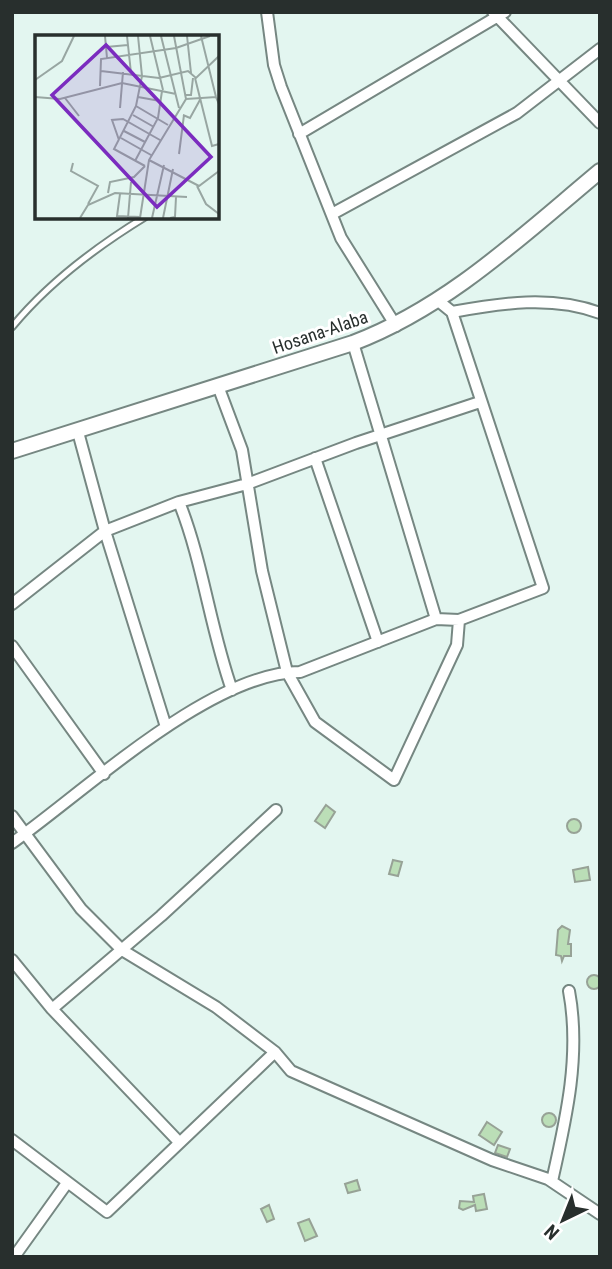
<svg xmlns="http://www.w3.org/2000/svg" width="612" height="1269" font-family="'Roboto Condensed',sans-serif">
  <style>
    .building { fill: #bbdeb7; stroke: #97a296; stroke-width: 2 }
    .lines { fill: none; stroke-linecap: round; stroke-linejoin: round }
    .service-casing { stroke: #768782; stroke-width: 9 }
    .minor-casing { stroke: #768782; stroke-width: 14 }
    .secondary-casing { stroke: #768782; stroke-width: 18 }
    .service { stroke: #fff; stroke-width: 5 }
    .minor { stroke: #fff; stroke-width: 10 }
    .secondary { stroke: #fff; stroke-width: 14 }
    .labels { text-anchor: middle; dominant-baseline: central; stroke-width: 6; stroke-linejoin: round; paint-order: stroke }
    .street-label { font-size: 18px; fill: #282f2d; stroke: #fff }
    .inset-road { fill: none; stroke: #98a6a2; stroke-width: 2 }
    .view { fill: #7b2cbf; fill-opacity: 0.15; stroke: #7b2cbf; stroke-width: 3.5 }
    .inset-edge { fill: none; stroke: #282f2d; stroke-width: 3.5 }
  </style>
  <rect width="100%" height="100%" fill="#e3f6f0"/>
  <path class="building" d="M326,805L335,812L325,828L315,821Z
    M567 826a7 7 0 1 1 14 0a7 7 0 1 1-14 0Z
    M393,860L402,862L398,876L389,874Z
    M588,867L590,880L575,882L573,870Z
    M562,926L570,930L568,944H571V956H564L562,961L561,956L556,955L558,930Z
    M587 982a7 7 0 1 1 14 0a7 7 0 1 1-14 0Z
    M542 1120a7 7 0 1 1 14 0a7 7 0 1 1-14 0Z
    M487,1122L502,1132L494,1145L479,1135Z
    M498,1145L510,1149L507,1157L495,1153Z
    M357,1180L360,1190L348,1193L345,1184Z
    M484,1194L487,1209L476,1211L475,1205L463,1210L459,1208L460,1201L474,1202L473,1196Z
    M269,1205L274,1219L267,1222L261,1209Z
    M309,1219L317,1236L305,1241L298,1223Z"/>
  <g class="lines">
    <g class="service-casing">
      <path id="service" d="M12,327C49,282 96,247 145,217"/>
    </g>
    <g class="minor-casing">
      <path id="minor" d="M267,12L274,65L281,87L341,238L396,326
        M493,12L600,123
        M299,134L505,12
        M332,214L517,113L600,49
        M436,299L452,312C501,303 552,295 600,313
        M353,343L436,619
        M218,386L242,450L262,571L287,672L315,722L394,780L457,645L459,620
        M78,432L105,531L166,727
        M315,458L378,642
        M179,502C203,562 210,628 232,690
        M12,604L105,531L179,502L247,484L356,443L480,402
        M12,646L104,774
        M12,816L81,909L122,950L216,1007L275,1052L291,1071L492,1160L548,1179L600,1214
        M12,843C84,792 211,672 300,672L436,619L459,620L543,588L452,312
        M12,960L52,1009L179,1142
        M52,1009L161,916L276,810
        M12,1140L107,1212L275,1052
        M552,1181C566,1119 581,1055 569,991
        M14,1257L67,1183"/>
    </g>
    <g class="secondary-casing">
      <path id="secondary" d="M12,451L353,343C448,307 523,235 600,171"/>
    </g>
    <use href="#service" class="service"/>
    <use href="#minor" class="minor"/>
    <use href="#secondary" class="secondary"/>
  </g>
  <g class="labels">
    <g class="street-label">
      <text transform="translate(320 332) rotate(-19)">Hosana-Alaba</text>
    </g>
  </g>
  <g transform="translate(35 35)">
    <rect width="184" height="184" fill="#e3f6f0"/>
    <path class="inset-road" d="M70,1L72,23M92,1L96,38M103,1L107,41L101,71L79,114L110,131M115,1L128,55M126,1L144,73M152,1L156,38M166,1L181,62M71,12L93,10M66,36L124,43L153,36L161,43L184,21M160,43L177,111L184,109M0,45L27,26L39,1M65,51L66,24L141,13L175,1M151,60H156L158,43M0,62L25,64L87,48L141,59M103,62L125,66M30,63L44,81M151,64L181,62L184,69M101,71L133,90M85,73L88,37M98,80L119,92M148,80L155,83L166,63M89,96L110,107M86,103L116,120M84,105L77,85L88,84L125,105M144,119L149,80M114,125L164,151L184,136M100,126L123,83L127,56M38,128L36,136L63,151L53,169M162,151L171,169L184,179M73,158L75,147L99,142L110,131M85,159L82,181L105,182M45,183L53,170L80,158L152,162M93,183L96,147M105,183L114,125L151,64L139,1M117,183L129,130M128,183L138,134M135,183L140,182L141,162"/>
    <path class="view" d="M71,10L176,122L122,172L17,60Z"/>
    <rect width="184" height="184" class="inset-edge"/>
  </g>
  <rect width="612" height="1269" fill="none" stroke="#282f2d" stroke-width="28"/>
  <g transform="translate(563 1220) rotate(223)" stroke="#ffffff" stroke-width="5" paint-order="stroke">
  <path d="M0-5L12 26L0 18L-12 26Z" fill="#282f2d"/>
  <text y="-10" font-size="19" font-weight="bold" text-anchor="middle" fill="#282f2d">N</text>
  </g>
</svg>
